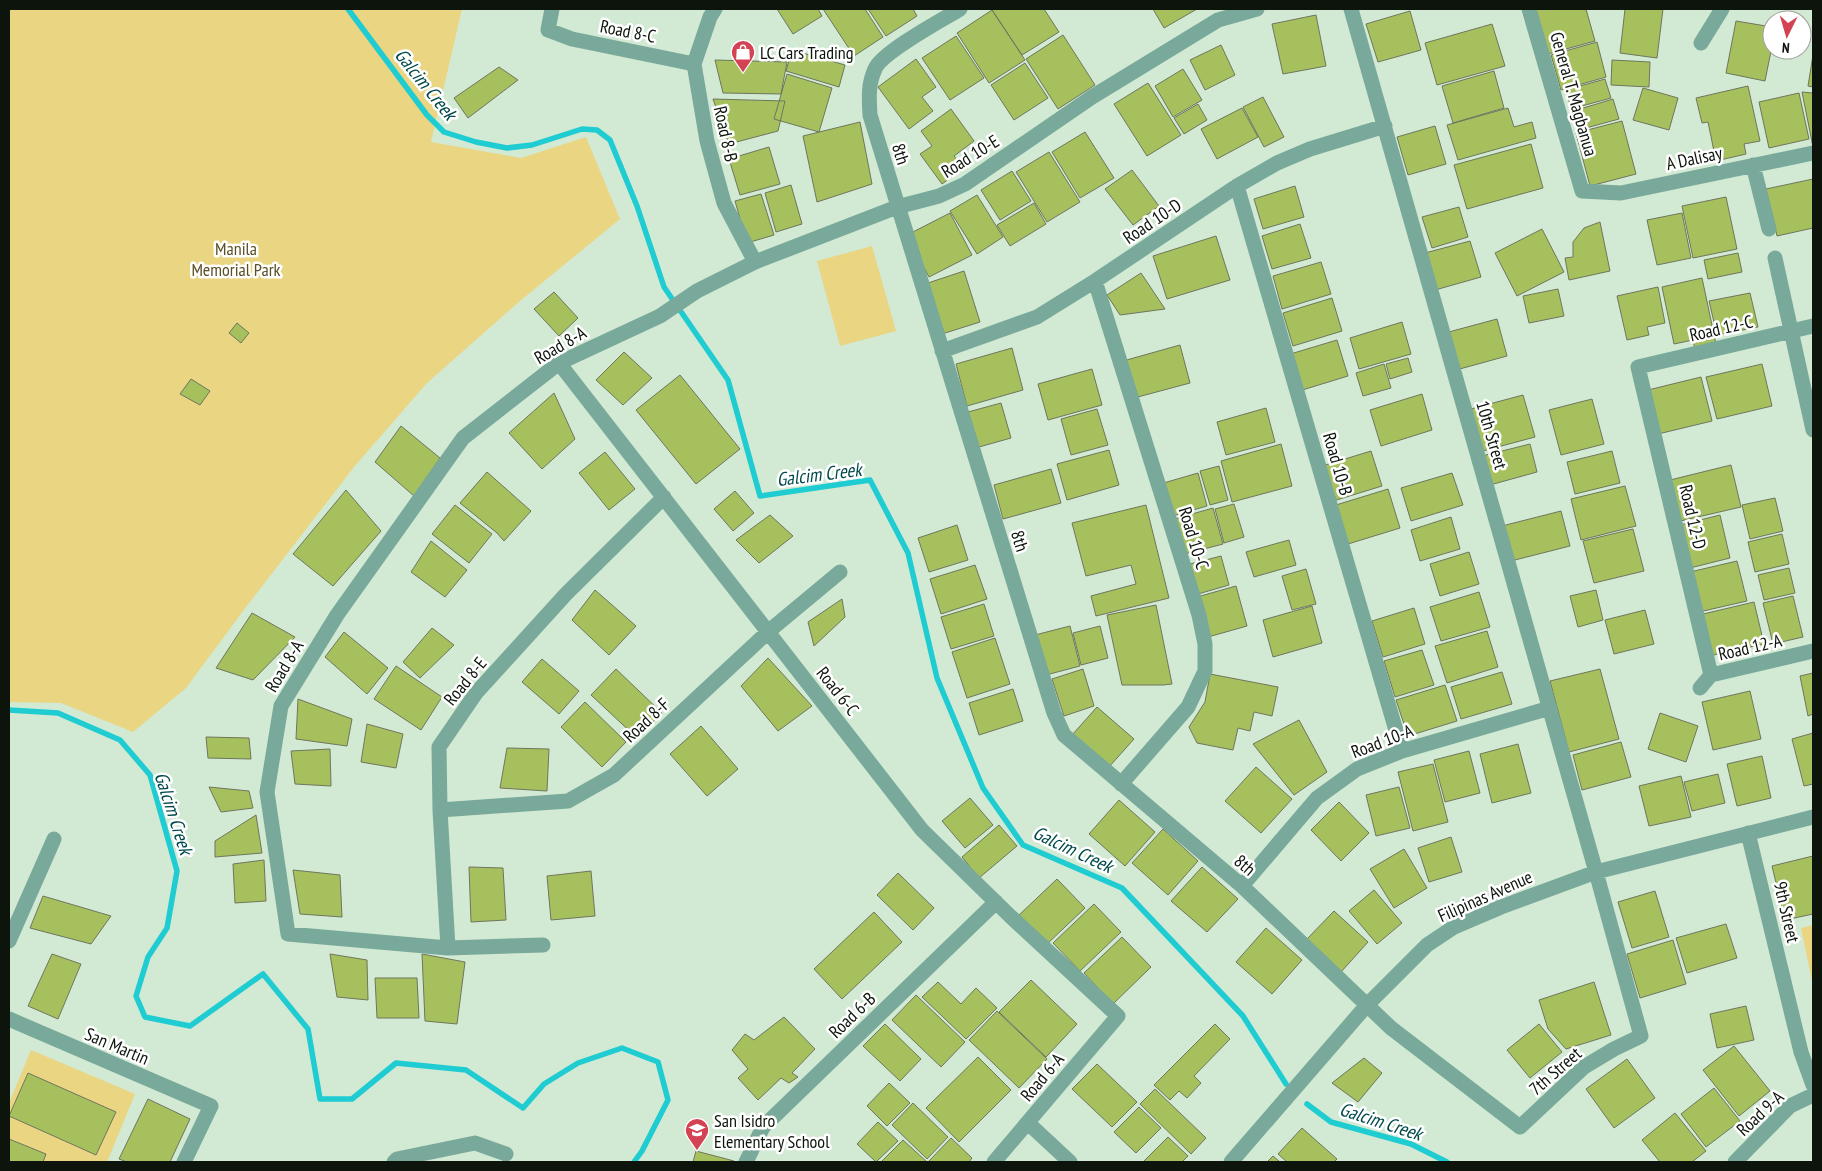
<svg xmlns="http://www.w3.org/2000/svg" width="1822" height="1171" font-family="'PT Sans Narrow',sans-serif">
  <style>
    .green { fill: #ead583 }
    .lines { fill: none; stroke-linecap: round; stroke-linejoin: round }
    .stream { stroke: #1eccd2; stroke-width: 5.5 }
    .building { fill: #a7c05e; stroke: #6e765d }
    .street { stroke: #78a99a; stroke-width: 15 }
    .labels { text-anchor: middle; dominant-baseline: central; stroke-width: 5; stroke-linejoin: round; paint-order: stroke }
    .street-label { font-size: 18px; fill: #0c140c; stroke: #fff }
    .poi-label { font-size: 18px; fill: #0c140c; stroke: #fff; text-anchor: start }
    .park-label { font-size: 18px; fill: #5a4f24; stroke: #fff }
    .water-label { font-size: 19px; font-style: italic; fill: #00494b; stroke: #fff }
  </style>
  <rect width="100%" height="100%" fill="#d2e9d3"/>
  <path class="green" d="M9,9H462L431,142L521,158L586,137L620,219L520,301L427,383L354,467L246,607L186,688L133,732L61,703L9,702Z
    M872,246L896,331L840,346L817,261Z
    M1813,925V986L1801,928Z
    M31,1050L135,1094L107,1162H9V1103Z"/>
  <g class="lines">
    <path class="stream" d="M348,9L427,115L444,132L476,142L507,148L532,145L582,129L597,130L610,140L637,206L664,287L728,380L760,496L870,480L908,553L937,678L983,788L1023,845L1122,888L1243,1016L1286,1084
      M9,710L58,713L120,740L150,775L177,871L167,928L148,957L136,996L145,1017L190,1026L263,974L308,1029L320,1099H352L396,1063L466,1070L523,1108L544,1084L578,1063L622,1048L658,1062L668,1100L642,1151L634,1162
      M1307,1104L1331,1122L1411,1144L1447,1162"/>
  </g>
  <path class="building" d="M777,9H818L822,16L793,34Z
    M823,9H865L883,37L854,56Z
    M868,9H913L917,16L886,36Z
    M994,9H1044L1059,32L1022,55L992,10Z
    M1153,9H1197L1164,28Z
    M1535,9H1586L1595,41L1548,54Z
    M1625,9H1663L1657,58L1620,53Z
    M992,10L1025,60L989,83L957,33Z
    M1410,11L1421,50L1378,62L1366,24Z
    M1316,15L1326,66L1283,74L1272,24Z
    M1736,21L1772,27V46L1765,81L1726,73Z
    M1492,24L1505,66L1437,85L1425,43Z
    M1063,35L1095,85L1058,109L1026,59Z
    M956,36L984,78L950,100L922,58Z
    M1597,42L1606,77L1561,90L1551,55Z
    M1221,45L1235,75L1205,90L1190,60Z
    M792,50L845,65L839,87L786,71Z
    M1813,55V87L1808,86Z
    M916,59L936,87L922,97L933,111L909,129L878,87Z
    M715,60L787,62L781,94L723,93Z
    M1612,60L1650,62L1649,87L1611,85Z
    M1025,63L1048,98L1014,120L991,85Z
    M499,67L518,80L468,118L454,98Z
    M1183,69L1202,100L1173,117L1155,86Z
    M1494,71L1504,108L1453,123L1442,86Z
    M787,74L832,88L819,132L774,119Z
    M1605,79L1611,98L1571,109L1566,90Z
    M1148,83L1181,135L1147,156L1114,104Z
    M1748,86L1760,141L1744,144L1746,154L1716,161L1708,122L1702,123L1696,98Z
    M1643,88L1678,98L1669,130L1633,120Z
    M1802,92L1813,93V147Z
    M1799,93L1809,139L1769,148L1759,102Z
    M1263,97L1284,137L1264,147L1243,107Z
    M713,99L785,101L778,131L729,144Z
    M1613,99L1619,119L1586,128L1580,109Z
    M1198,104L1207,120L1184,134L1174,118Z
    M1242,108L1258,137L1217,159L1201,129Z
    M1508,108L1514,127L1532,122L1536,138L1458,160L1447,125Z
    M951,109L974,141L954,156L964,168L942,184L920,154L932,146L921,131Z
    M1622,121L1636,174L1590,186L1576,133Z
    M860,122L872,184L817,202L803,136Z
    M1435,126L1446,164L1408,175L1397,137Z
    M1085,132L1114,178L1080,198L1052,152Z
    M1531,144L1543,188L1467,209L1454,165Z
    M769,147L780,184L740,195L729,159Z
    M1049,152L1080,202L1047,222L1016,172Z
    M1132,170L1159,206L1133,225L1105,189Z
    M1012,171L1031,201L1000,220L981,190Z
    M1813,179V228L1777,236L1766,189Z
    M791,185L802,224L776,232L765,193Z
    M1295,186L1304,217L1263,229L1254,199Z
    M761,194L774,235L747,243L735,201Z
    M977,195L1003,237L977,254L950,211Z
    M1726,197L1737,249L1693,258L1682,206Z
    M1034,203L1046,224L1010,246L997,225Z
    M1459,207L1468,237L1432,248L1422,217Z
    M950,213L972,255L929,277L907,235Z
    M1682,213L1691,258L1657,265L1647,220Z
    M1600,222L1610,271L1569,280L1565,258L1573,257V242L1584,228Z
    M1300,224L1311,258L1272,269L1262,236Z
    M1542,229L1564,272L1517,296L1495,253Z
    M1216,236L1230,280L1167,299L1153,256Z
    M1470,241L1481,277L1435,290L1425,253Z
    M1738,253L1742,272L1708,279L1704,260Z
    M1321,262L1331,294L1282,309L1273,276Z
    M964,271L980,322L942,334L925,284Z
    M1141,273L1165,309L1120,315L1107,295Z
    M1702,278L1716,344L1695,349L1693,340L1674,344L1662,287Z
    M1658,287L1665,323L1647,327L1649,335L1627,340L1617,296Z
    M1558,289L1564,316L1529,323L1523,296Z
    M554,292L578,318L559,336L534,309Z
    M1750,293L1758,327L1717,335L1709,301Z
    M1332,298L1342,331L1293,346L1283,313Z
    M1497,319L1507,356L1456,370L1445,333Z
    M1402,322L1411,354L1359,369L1350,338Z
    M237,323L249,333L241,343L229,333Z
    M1337,340L1348,376L1299,391L1287,355Z
    M1180,345L1190,383L1134,398L1123,361Z
    M1012,348L1023,390L967,406L956,364Z
    M624,352L652,378L623,405L596,380Z
    M1408,358L1412,372L1390,379L1386,364Z
    M1384,364L1391,388L1363,396L1356,373Z
    M1762,364L1772,406L1717,419L1706,377Z
    M1092,369L1102,405L1048,420L1038,384Z
    M680,375L740,449L696,484L636,410Z
    M1701,377L1712,421L1658,434L1648,390Z
    M191,379L210,391L200,405L180,394Z
    M554,393L575,439L542,469L509,433Z
    M1422,394L1432,430L1381,446L1370,410Z
    M1523,395L1535,437L1479,452L1467,410Z
    M1592,399L1604,444L1561,455L1549,410Z
    M1001,403L1011,438L979,447L968,412Z
    M1266,408L1275,442L1226,455L1217,422Z
    M1097,409L1108,445L1071,455L1061,419Z
    M401,426L440,458L414,496L375,462Z
    M1281,444L1292,486L1232,502L1221,461Z
    M1530,444L1537,472L1490,485L1482,456Z
    M1109,450L1119,485L1067,500L1057,464Z
    M1371,451L1382,486L1330,502L1319,467Z
    M1612,451L1620,483L1575,494L1567,462Z
    M605,452L635,489L609,510L579,473Z
    M1731,465L1741,507L1676,522L1666,481Z
    M1219,466L1228,500L1210,505L1200,471Z
    M1051,469L1061,503L1003,519L994,485Z
    M487,472L531,511L504,541L497,533L460,503Z
    M1198,473L1207,506L1169,517L1160,484Z
    M1452,473L1463,505L1411,521L1401,488Z
    M1625,486L1636,526L1581,540L1571,499Z
    M1388,489L1400,528L1348,544L1336,505Z
    M346,490L381,531L333,586L293,554Z
    M735,491L754,513L733,531L714,509Z
    M1775,498L1783,531L1750,539L1742,505Z
    M1234,504L1244,537L1224,543L1215,509Z
    M455,505L492,534L469,563L432,534Z
    M1146,505L1169,598L1096,616L1091,596L1136,584L1131,565L1086,576L1072,523Z
    M1213,508L1223,544L1181,555L1171,520Z
    M1561,511L1570,546L1511,561L1502,526Z
    M770,515L793,536L759,563L736,540Z
    M1720,515L1730,558L1686,569L1676,526Z
    M1451,517L1460,549L1420,561L1411,530Z
    M957,525L968,560L929,572L918,538Z
    M1633,529L1644,571L1594,583L1583,541Z
    M1782,534L1789,564L1755,572L1748,542Z
    M1289,540L1296,565L1254,577L1246,552Z
    M431,541L467,570L445,597L411,572Z
    M1469,552L1479,584L1440,596L1430,564Z
    M1221,556L1229,585L1198,594L1190,564Z
    M1737,561L1747,601L1699,612L1690,572Z
    M975,565L987,599L941,614L930,579Z
    M1789,568L1795,593L1764,600L1758,575Z
    M1306,569L1316,604L1292,610L1282,576Z
    M1236,586L1247,626L1208,637L1197,597Z
    M595,590L636,626L609,655L572,620Z
    M1596,590L1603,620L1578,627L1570,596Z
    M1479,592L1490,627L1441,641L1430,607Z
    M1793,596L1803,637L1773,644L1763,603Z
    M842,599L845,617L814,646L808,622Z
    M1754,602L1764,644L1709,656L1699,615Z
    M984,604L994,636L951,649L941,617Z
    M1156,605L1172,684L1163,685H1122L1107,615Z
    M1312,606L1322,643L1273,657L1263,620Z
    M1414,608L1425,644L1383,657L1372,621Z
    M1645,610L1654,644L1614,654L1605,620Z
    M252,613L295,637L253,680L216,668Z
    M1070,626L1080,666L1046,675L1035,635Z
    M1100,626L1108,658L1081,665L1073,633Z
    M432,628L454,645L420,678L403,662Z
    M1487,631L1498,667L1447,683L1435,646Z
    M344,632L388,668L367,694L325,657Z
    M995,638L1010,684L967,698L952,652Z
    M1422,650L1434,685L1395,697L1384,661Z
    M768,658L812,706L778,731L741,686Z
    M542,659L579,691L559,714L522,682Z
    M396,666L442,697L421,730L374,699Z
    M616,669L662,713L637,738L591,695Z
    M1083,669L1094,706L1064,716L1052,679Z
    M1600,669L1619,739L1569,752L1550,681Z
    M1502,672L1512,704L1461,719L1451,687Z
    M1813,673V714L1808,716L1800,676Z
    M1210,674L1278,687L1272,716L1254,712L1250,731L1238,728L1233,750L1197,743L1189,727L1205,702Z
    M1445,685L1457,721L1408,736L1396,700Z
    M1013,689L1023,721L979,735L969,703Z
    M1750,691L1761,739L1713,750L1702,702Z
    M298,699L352,719L347,746L296,739Z
    M585,702L626,742L602,767L561,727Z
    M1097,707L1134,739L1109,767L1072,735Z
    M1660,713L1698,726L1686,762L1648,749Z
    M1299,720L1327,772L1294,795L1253,744Z
    M367,724L403,734L396,768L361,762Z
    M701,726L738,769L707,796L670,754Z
    M1813,733V784L1804,786L1792,739Z
    M206,737L249,738L251,759L208,758Z
    M1621,742L1631,777L1582,790L1573,755Z
    M1518,744L1531,793L1492,803L1480,754Z
    M507,748L549,749L547,791L500,788Z
    M330,749L331,786L295,784L291,751Z
    M1469,751L1480,793L1445,802L1434,760Z
    M1762,756L1771,798L1737,806L1727,764Z
    M1433,764L1448,822L1413,831L1398,772Z
    M1256,767L1292,799L1261,833L1225,801Z
    M1718,774L1725,803L1692,811L1684,782Z
    M1681,776L1691,817L1649,826L1639,786Z
    M209,787L249,791L253,808L221,812Z
    M1399,787L1410,828L1376,836L1366,795Z
    M970,798L993,825L965,848L942,821Z
    M1119,800L1155,832L1125,866L1089,834Z
    M1339,802L1369,833L1341,861L1311,830Z
    M256,815L262,853L215,857V841Z
    M999,825L1017,846L979,878L962,857Z
    M1163,829L1198,861L1168,895L1132,863Z
    M1451,837L1462,872L1429,882L1418,848Z
    M1404,849L1427,888L1394,908L1370,869Z
    M1813,856V914L1785,920L1772,866Z
    M264,860L266,901L235,903L233,864Z
    M469,867L503,868L506,920L471,922Z
    M1202,867L1238,899L1207,932L1171,901Z
    M293,870L340,875L342,917L300,914Z
    M591,871L595,916L551,920L547,876Z
    M898,873L934,908L913,930L877,895Z
    M1057,879L1085,908L1046,945L1018,916Z
    M1374,890L1402,923L1377,944L1349,911Z
    M1655,891L1669,937L1632,948L1618,902Z
    M43,896L111,916L91,944L30,928Z
    M1094,904L1121,932L1080,971L1053,943Z
    M1334,911L1368,942L1341,972L1306,940Z
    M874,912L902,942L842,999L814,969Z
    M1726,924L1737,958L1687,973L1676,938Z
    M1266,928L1302,960L1272,994L1236,962Z
    M1122,937L1151,967L1113,1004L1084,973Z
    M1673,940L1686,984L1640,998L1627,954Z
    M52,954L81,964L58,1019L28,1006Z
    M330,954L367,960L368,1000L337,997Z
    M422,954L465,962L457,1024L425,1021Z
    M375,978H417L419,1018H377Z
    M1031,980L1077,1024L1046,1057L999,1012Z
    M938,982L961,1004L976,988L997,1008L966,1039L922,997Z
    M1594,982L1611,1035L1566,1049L1548,1029L1539,1000Z
    M916,995L965,1042L941,1067L892,1020Z
    M1746,1006L1754,1040L1717,1048L1710,1014Z
    M997,1011L1047,1059L1019,1088L969,1040Z
    M784,1017L815,1049L792,1073L798,1077L789,1083L781,1078L758,1100L738,1078L748,1069L732,1050L745,1034L754,1040Z
    M885,1024L921,1059L900,1081L863,1046Z
    M1215,1024L1230,1039L1194,1076L1201,1083L1187,1098L1179,1091L1170,1100L1154,1085Z
    M1539,1024L1562,1052L1530,1078L1507,1050Z
    M1734,1046L1770,1091L1739,1116L1703,1070Z
    M978,1057L1011,1090L959,1142L926,1108Z
    M1364,1058L1382,1073L1358,1102L1332,1083Z
    M1627,1059L1655,1098L1614,1128L1586,1089Z
    M1097,1064L1137,1102L1112,1127L1072,1089Z
    M28,1073L116,1112L96,1155L9,1116Z
    M889,1083L910,1103L887,1126L867,1106Z
    M1714,1088L1740,1121L1706,1147L1681,1114Z
    M1155,1089L1206,1138L1191,1154L1140,1104Z
    M148,1099L190,1119L170,1162H127L119,1159Z
    M913,1103L948,1137L927,1159L892,1125Z
    M1139,1107L1161,1128L1136,1153L1114,1132Z
    M1675,1113L1706,1151L1692,1162H1660L1642,1140Z
    M878,1122L898,1141L876,1162L857,1144Z
    M1302,1128L1337,1159L1334,1162H1287L1278,1154Z
    M1168,1137L1188,1156L1182,1162H1143Z
    M951,1138L972,1158L969,1162H931L929,1161Z
    M9,1139L46,1154L43,1162H9Z
    M903,1140L927,1162H881Z
    M696,1151L734,1161L733,1162H693Z
    M1273,1156L1280,1162H1267Z"/>
  <g class="lines">
    <path class="street" d="M552,9L548,30L572,39L694,64
      M715,9L710,17L694,64L707,141L724,203L755,262
      M960,9C942,20 882,52 875,69C868,84 869,98 870,115L1054,713L1064,735L1242,886L1391,1028L1520,1127L1584,1067L1614,1049L1641,1036L1596,872L1351,9
      M1529,9L1582,191L1621,193L1813,153
      M1701,43L1722,9
      M1753,165L1769,229
      M1237,186L1402,751
      M1775,258L1813,430
      M1095,281L1199,615L1205,644V671L1188,707L1121,784
      M942,351L1037,317L1095,281L1237,186L1277,163L1310,149L1385,126
      M559,363L922,830L1010,916L1118,1016L994,1162
      M1711,675L1638,367L1813,326
      M1700,688L1711,675L1813,651
      M440,810L568,801L614,775L769,631L840,572
      M1748,833L1801,1052L1813,1085
      M1242,886L1317,798L1357,769L1402,751L1550,708
      M9,941L54,839
      M543,945L448,948L288,934L267,792L281,706L337,615L463,438L559,363L660,316L697,291L755,262L897,207L939,196L965,184L1092,97L1218,20L1257,9
      M448,948L440,810L439,747L476,693L566,594L664,497
      M9,1019L211,1106L184,1162
      M1028,1123L1070,1162
      M394,1162L397,1159L475,1143L506,1154
      M746,1162L763,1127L996,902
      M1231,1162L1367,1005L1427,945L1454,927L1501,907L1596,872L1813,817
      M1735,1162L1790,1106L1813,1095"/>
  </g>
  <defs>
    <g id="shop-pin" transform="scale(1.25)"><path d="M0 17L-7.5 6A9.5 9.5 0 1 1 7.5 6Z" fill="#d34353" stroke="#fff"/><path d="M-5-2.5h2.3a2.7 3.5 0 0 1 5.4 0H5L5.5 6h-11ZM-1.5-2.5h3a1.5 2.3 0 0 0-3 0Z" fill="#fff"/></g>
    <g id="school-pin" transform="scale(1.25)"><path d="M0 17L-7.5 6A9.5 9.5 0 1 1 7.5 6Z" fill="#d34353" stroke="#fff"/><path d="M0-5L7-2L0 1L-7-2ZM-4 1L0 2.5L4 1V4Q0 6-4 4Z" fill="#fff"/></g>
  </defs>
  <g fill-rule="evenodd">
    <use href="#shop-pin" x="743" y="52"/>
    <use href="#school-pin" x="697" y="1130"/>
  </g>
  <g class="labels">
    <g class="street-label">
      <text transform="translate(628 31) rotate(11)">Road 8-C</text>
      <text transform="translate(1574 94) rotate(74)">General T. Magbanua</text>
      <text transform="translate(726 134) rotate(78)">Road 8-B</text>
      <text transform="translate(901 154) rotate(73)">8th</text>
      <text transform="translate(970 156) rotate(-32)">Road 10-E</text>
      <text transform="translate(1694 158) rotate(-12)">A Dalisay</text>
      <text transform="translate(1152 221) rotate(-34)">Road 10-D</text>
      <text transform="translate(1721 328) rotate(-13)">Road 12-C</text>
      <text transform="translate(560 345) rotate(-30)">Road 8-A</text>
      <text transform="translate(1492 435) rotate(74)">10th Street</text>
      <text transform="translate(1338 464) rotate(74)">Road 10-B</text>
      <text transform="translate(1693 517) rotate(77)">Road 12-D</text>
      <text transform="translate(1194 538) rotate(73)">Road 10-C</text>
      <text transform="translate(1020 541) rotate(73)">8th</text>
      <text transform="translate(1750 647) rotate(-13)">Road 12-A</text>
      <text transform="translate(284 666) rotate(-59)">Road 8-A</text>
      <text transform="translate(465 681) rotate(-51)">Road 8-E</text>
      <text transform="translate(838 691) rotate(52)">Road 6-C</text>
      <text transform="translate(646 720) rotate(-43)">Road 8-F</text>
      <text transform="translate(1382 741) rotate(-21)">Road 10-A</text>
      <text transform="translate(1245 865) rotate(41)">8th</text>
      <text transform="translate(1485 896) rotate(-24)">Filipinas Avenue</text>
      <text transform="translate(1787 912) rotate(77)">9th Street</text>
      <text transform="translate(852 1015) rotate(-44)">Road 6-B</text>
      <text transform="translate(117 1046) rotate(23)">San Martin</text>
      <text transform="translate(1555 1071) rotate(-41)">7th Street</text>
      <text transform="translate(1042 1077) rotate(-50)">Road 6-A</text>
      <text transform="translate(1760 1113) rotate(-43)">Road 9-A</text>
    </g>
    <g class="poi-label">
      <text x="760" y="52">LC Cars Trading</text>
      <text x="714" y="1120">San Isidro<tspan x="714" dy="21">Elementary School</tspan></text>
    </g>
    <g class="park-label">
      <text x="236" y="248">Manila<tspan x="236" dy="21">Memorial Park</tspan></text>
    </g>
    <g class="water-label">
      <text transform="translate(426 84) rotate(51)">Galcim Creek</text>
      <text transform="translate(819 474) rotate(-7)">Galcim Creek</text>
      <text transform="translate(174 813) rotate(72)">Galcim Creek</text>
      <text transform="translate(1073 849) rotate(25)">Galcim Creek</text>
      <text transform="translate(1381 1121) rotate(18)">Galcim Creek</text>
    </g>
  </g>
  <rect width="1822" height="1171" fill="none" stroke="#0c140c" stroke-width="20"/>
  <g transform="translate(1787 35) rotate(185)"><circle r="24" fill="#ffffff" stroke="#9ea19e"/>
  <path d="M0-4L9 19L0 12L-9 19Z" fill="#d34353"/>
  <text y="-8" font-size="14" font-weight="bold" text-anchor="middle" fill="#0c140c">N</text>
  </g>
</svg>
